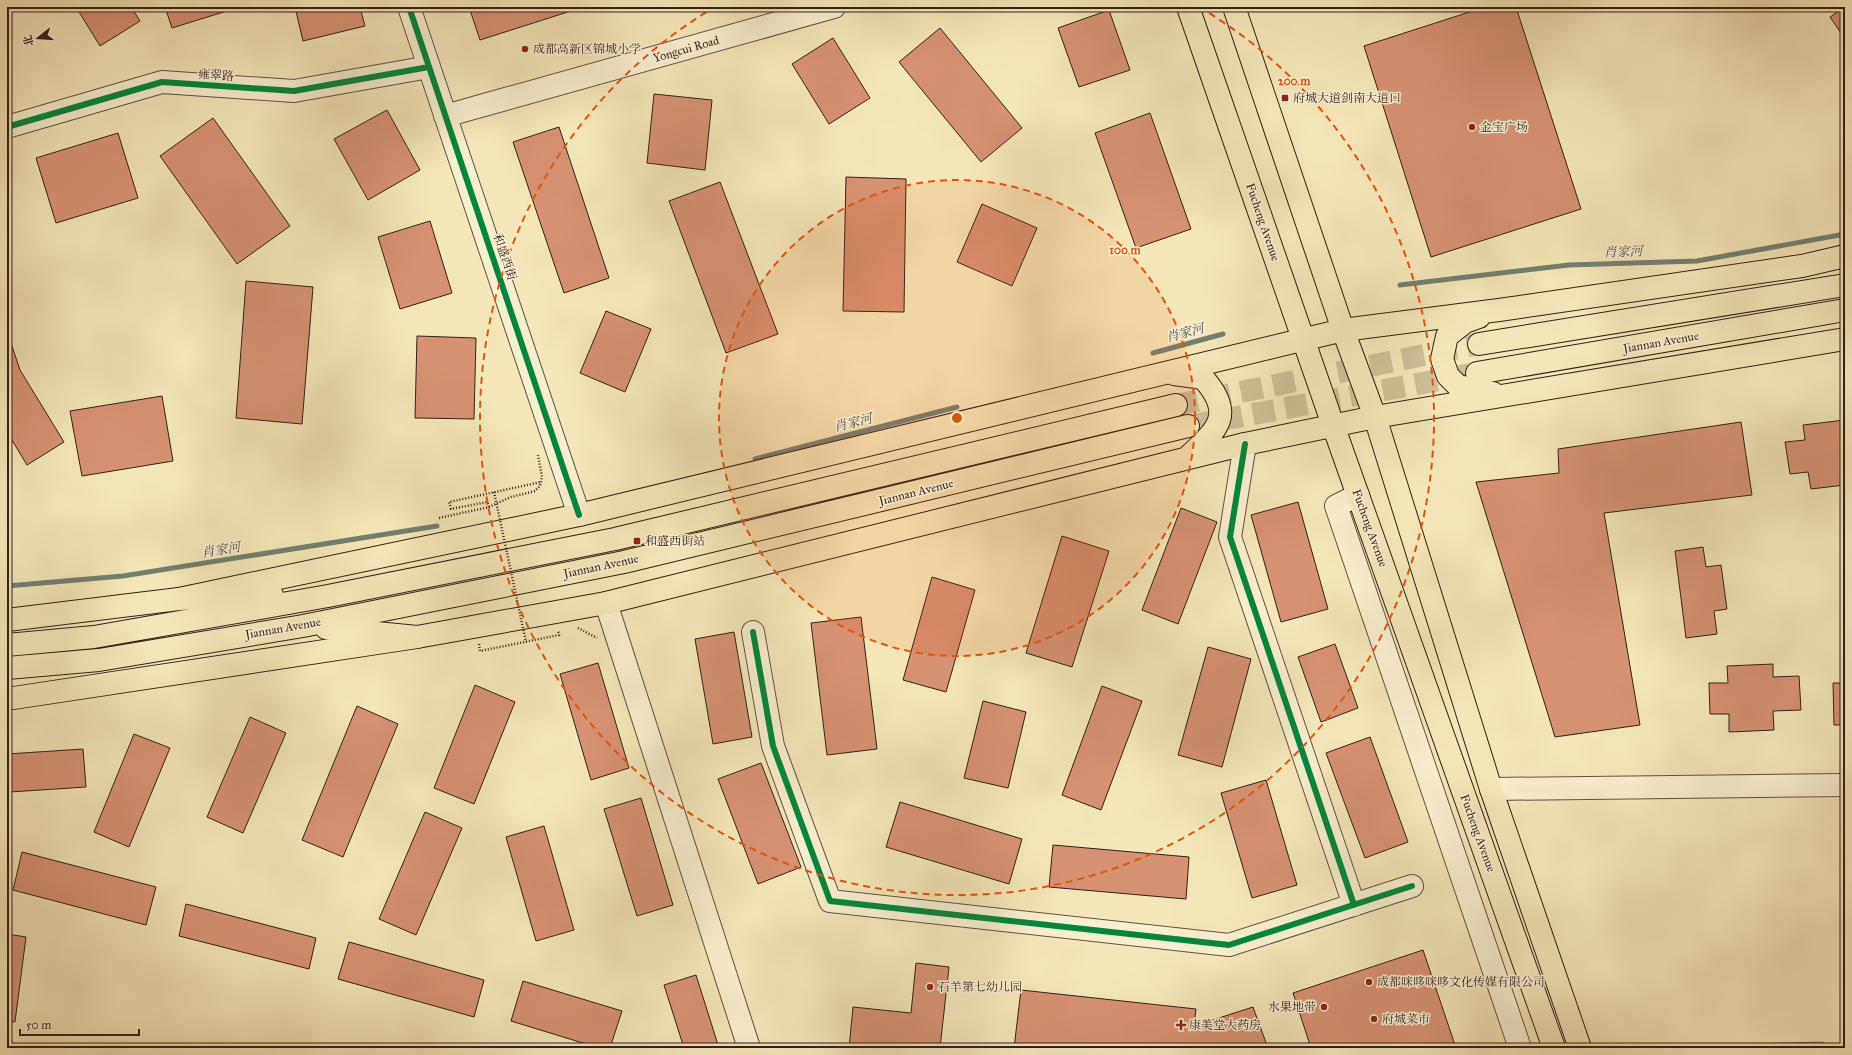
<svg xmlns="http://www.w3.org/2000/svg" width="1852" height="1055" font-family="'IM FELL Great Primer','Noto Serif SC',serif">
  <style>
    .green { fill: #b9c690; stroke: #757254 }
    .lines { fill: none; stroke-linecap: round; stroke-linejoin: round }
    .stream { stroke: #72806e; stroke-width: 5 }
    .building { fill: #d79271; stroke: #311f17 }
    .highway-tunnel { stroke: #cdbf97; stroke-width: 22; stroke-dasharray: 22 11; stroke-linecap: butt }
    .minor-casing { stroke: #62513f; stroke-width: 24 }
    .major-casing { stroke: #311f17; stroke-width: 24 }
    .highway-casing { stroke: #311f17; stroke-width: 24 }
    .path { stroke: #311f17; stroke-width: 2.5; stroke-dasharray: 1 2; stroke-linecap: butt }
    .minor { stroke: #f8efd0; stroke-width: 22 }
    .major { stroke: #f4e7b7; stroke-width: 22 }
    .highway { stroke: #f4e7b7; stroke-width: 22 }
    .path-bridge { stroke: #311f17; stroke-width: 2.5; stroke-dasharray: 1 2; stroke-linecap: butt }
    .cycleway-casing { stroke: #f8efd0; stroke-width: 8 }
    .cycleway { stroke: #00873e; stroke-width: 6 }
    .ring { fill: none; stroke: #df560d; stroke-width: 2; stroke-dasharray: 7 5 }
    .poi-dot { fill: #8f2418; stroke: #f8efd0; stroke-width: 1.5 }
    .labels { text-anchor: middle; dominant-baseline: central; stroke-width: 3; stroke-linejoin: round; paint-order: stroke }
    .poi-label { font-size: 12px; fill: #311f17; stroke: #f8efd0; text-anchor: start }
    .street-label { font-size: 12px; fill: #311f17; stroke: #f8efd0 }
    .water-label { font-size: 13px; font-style: italic; fill: #515042; stroke: #f8efd0 }
    .centre { fill: #df560d; stroke: #f8efd0; stroke-width: 2 }
    .ring-label { font-size: 12px; text-anchor: middle; font-weight: bold; fill: #df560d; stroke: #f8efd0; stroke-width: 3; stroke-linejoin: round; paint-order: stroke }
  </style>
  <rect width="100%" height="100%" fill="#f4e7b7"/>
  <filter id="stains"><feTurbulence type="fractalNoise" baseFrequency=".005" numOctaves="4"/><feColorMatrix values="0 0 0 0 .2 0 0 0 0 .09 0 0 0 0 .02 0 0 0 .5 -.17"/></filter>
  <radialGradient id="worn" r=".72"><stop offset=".6" stop-color="#630" stop-opacity="0"/><stop offset="1" stop-color="#630" stop-opacity=".3"/></radialGradient>
  <path class="green" d="M1822,1042L1839,1048H1635L1634,1047Z"/>
  <g class="lines">
    <path class="stream" d="M1400,285L1569,265L1697,261L1845,234
      M1153,353L1223,334
      M755,459L957,407
      M7,586L123,576L437,526"/>
  </g>
  <path class="building" d="M76,7H131L140,21L100,46Z
    M165,7H229L230,10L172,28Z
    M295,7H360L365,26L303,41Z
    M469,7H573L574,10L480,40Z
    M1485,7H1516L1581,209L1431,257L1364,46Z
    M1845,7V39L1830,17Z
    M1109,10L1130,70L1079,87L1058,28Z
    M940,28L1022,128L981,162L899,62Z
    M833,38L870,98L829,124L792,64Z
    M654,94L712,100L705,170L647,163Z
    M387,110L420,170L368,200L334,139Z
    M1150,113L1191,229L1136,248L1095,133Z
    M213,118L290,226L237,264L160,156Z
    M559,127L609,278L564,293L513,142Z
    M118,133L138,198L56,223L36,158Z
    M846,177L906,179L904,312L843,311Z
    M720,182L778,334L726,353L669,201Z
    M982,204L1037,228L1012,286L957,262Z
    M430,221L452,293L400,309L378,237Z
    M246,281L313,287L302,424L236,418Z
    M606,311L651,329L625,392L580,373Z
    M417,336L476,338L474,419L415,418Z
    M7,337H9L20,370L64,442L27,465L7,432Z
    M162,396L173,461L82,476L70,411Z
    M1845,420V485L1811,489L1808,472L1790,474L1785,442L1805,440L1803,425Z
    M1741,422L1752,495L1604,513L1640,725L1555,737L1476,482L1559,473L1558,449Z
    M1298,502L1328,609L1281,622L1251,515Z
    M1181,508L1217,522L1178,624L1142,610Z
    M1062,536L1109,551L1072,667L1026,653Z
    M1703,547L1706,567L1721,565L1727,609L1714,611L1717,634L1686,638L1675,551Z
    M932,577L975,590L946,692L903,680Z
    M861,617L877,749L827,755L811,623Z
    M734,632L752,737L713,744L695,639Z
    M1335,644L1358,708L1321,722L1298,657Z
    M1208,647L1251,659L1222,767L1178,755Z
    M598,663L629,768L591,780L560,674Z
    M1773,664V677L1799,676L1801,710L1773,711L1774,730L1729,732V714H1710L1709,683H1728L1727,666Z
    M1833,683H1845V725H1834Z
    M475,685L515,702L474,804L434,788Z
    M1102,686L1142,701L1101,810L1062,795Z
    M983,701L1026,712L1008,788L964,778Z
    M357,706L398,724L343,857L302,840Z
    M250,717L286,733L243,833L207,817Z
    M134,734L170,748L129,847L94,832Z
    M1370,737L1408,842L1365,858L1326,753Z
    M83,749L86,787L10,792L7,754Z
    M761,763L801,867L758,884L718,779Z
    M1266,780L1297,885L1252,898L1221,793Z
    M641,798L673,905L637,916L604,809Z
    M900,802L1022,839L1009,884L886,847Z
    M425,812L462,828L416,935L379,919Z
    M544,826L574,930L536,941L506,837Z
    M1053,845L1189,857L1186,899L1049,887Z
    M22,852L156,887L146,925L13,890Z
    M186,904L316,938L309,969L179,936Z
    M7,934L26,937L15,1022L7,1021Z
    M349,942L484,980L474,1017L338,979Z
    M1423,950L1455,1045L1447,1048H1311L1293,993Z
    M916,963L949,967L940,1048H849L853,1007L911,1013Z
    M696,975L719,1048H684L664,985Z
    M523,981L622,1011L610,1048H599L511,1021Z
    M1021,990L1196,1009L1194,1026L1253,1007L1268,1048H1014Z"/>
  <g class="lines">
    <path class="highway-tunnel" d="M1176,405L1479,344
      M1188,426L1477,373"/>
    <g class="minor-casing">
      <path id="minor" d="M409,7L579,515
        M445,116L834,7
        M7,127L162,82L294,91L429,67
        M1245,444L1230,537L1354,905
        M1358,495L1336,506L1520,1048
        M606,603L749,1048
        M753,632L773,746L830,901L1229,945L1412,886
        M1491,789L1845,785"/>
    </g>
    <g class="major-casing">
      <path id="major" d="M1188,7L1333,425L1554,1048
        M1234,7L1343,330L1375,417L1491,789L1580,1048
        M1479,317L1465,322L1447,336L1442,359L1448,376L1458,386L1493,393
        M1174,374L1203,378C1236,415 1217,430 1187,458
        M7,620L179,599L579,515L1343,330L1499,310L1802,266L1845,256
        M7,699L417,637L606,603L1245,444L1375,417L1845,339"/>
    </g>
    <g class="highway-casing">
      <path id="highway" d="M1479,344L1845,285
        M1477,373L1845,310
        M179,599L227,595H272
        M326,628L417,637
        M7,645L94,637L328,596L615,539L1176,405
        M7,668L99,660L303,626L624,562L1188,426"/>
    </g>
    <path class="path" d="M489,507L487,502L451,509L449,502L541,482
      M439,518L489,507L511,497L535,491L540,486L542,477L538,455
      M578,628L597,638
      M479,644L480,651L559,635L558,630"/>
    <use href="#minor" class="minor"/>
    <use href="#major" class="major"/>
    <use href="#highway" class="highway"/>
    <path class="path-bridge" d="M494,492L526,642"/>
    <g class="cycleway-casing">
      <path id="cycleway" d="M409,7L579,515
        M7,127L162,82L294,91L429,67
        M1245,444L1230,537L1354,905
        M753,632L773,746L830,901L1229,945L1412,886"/>
    </g>
    <use href="#cycleway" class="cycleway"/>
  </g>
  <circle cx="957" cy="418" r="238" fill="#df560d" fill-opacity=".12"/>
  <g class="ring">
    <circle cx="957" cy="418" r="238"/>
    <path d="M1199 7A477 477 0 1 1 715 7"/>
  </g>
  <g class="poi-dot">
    <circle cx="525" cy="49" r="4"/>
    <rect x="1281" y="94" width="8" height="8" rx="2"/>
    <circle cx="1472" cy="127" r="4"/>
    <rect x="633" y="537" width="8" height="8" rx="2"/>
    <circle cx="1369" cy="982" r="4"/>
    <circle cx="930" cy="987" r="4"/>
    <circle cx="1324" cy="1007" r="4"/>
    <circle cx="1374" cy="1019" r="4"/>
    <path d="M1179 1019h4v4h4v4h-4v4h-4v-4h-4v-4h4z"/>
  </g>
  <g class="labels">
    <g class="poi-label">
      <text x="533" y="49">成都高新区锦城小学</text>
      <text x="1293" y="98">府城大道剑南大道口</text>
      <text x="1480" y="127">金宝广场</text>
      <text x="645" y="541">和盛西街站</text>
      <text x="1377" y="982">成都咪哆咪哆文化传媒有限公司</text>
      <text x="938" y="987">石羊第七幼儿园</text>
      <text x="1316" y="1007" text-anchor="end">水果地带</text>
      <text x="1382" y="1019">府城菜市</text>
      <text x="1189" y="1025">康美堂大药房</text>
    </g>
    <g class="street-label">
      <text transform="translate(686 49) rotate(-16)">Yongcui Road</text>
      <text transform="translate(216 75) rotate(4)">雍翠路</text>
      <text transform="translate(1263 222) rotate(71)">Fucheng Avenue</text>
      <text transform="translate(505 257) rotate(71)">和盛西街</text>
      <text transform="translate(1661 342) rotate(-10)">Jiannan Avenue</text>
      <text transform="translate(916 492) rotate(-14)">Jiannan Avenue</text>
      <text transform="translate(1370 528) rotate(70)">Fucheng Avenue</text>
      <text transform="translate(601 566) rotate(-12)">Jiannan Avenue</text>
      <text transform="translate(283 628) rotate(-10)">Jiannan Avenue</text>
      <text transform="translate(1478 833) rotate(70)">Fucheng Avenue</text>
    </g>
    <g class="water-label">
      <text transform="translate(1623 252) rotate(-2)">肖家河</text>
      <text transform="translate(1185 333) rotate(-15)">肖家河</text>
      <text transform="translate(853 423) rotate(-14)">肖家河</text>
      <text transform="translate(221 550) rotate(-9)">肖家河</text>
    </g>
  </g>
  <circle cx="957" cy="418" r="6" class="centre"/>
  <g class="ring-label">
    <text x="1294" y="85">200 m</text>
    <text x="1125" y="254">100 m</text>
  </g>
  <rect width="1852" height="1055" fill="none" stroke="#f4e7b7" stroke-width="24"/>
  <rect x="8" y="8" width="1836" height="1039" fill="none" stroke="#311f17" stroke-width="2"/>
  <rect x="12" y="12" width="1828" height="1031" fill="none" stroke="#311f17"/>
  <g transform="translate(38 38) rotate(253)" stroke="#f8efd0" stroke-width="3" paint-order="stroke">
  <path d="M0-3L7 15L0 10L-7 15Z" fill="#311f17"/>
  <text y="-6" font-size="11" font-weight="bold" text-anchor="middle" fill="#311f17">北</text>
  </g>
  <path d="M20 1029v6h119v-6" fill="none" stroke="#311f17" stroke-width="2"/>
  <text x="26" y="1029" font-size="12" fill="#311f17" stroke="#f8efd0" stroke-width="3" paint-order="stroke">50 m</text>
  <rect width="100%" height="100%" filter="url(#stains)"/>
  <rect width="100%" height="100%" fill="url(#worn)"/>
</svg>
